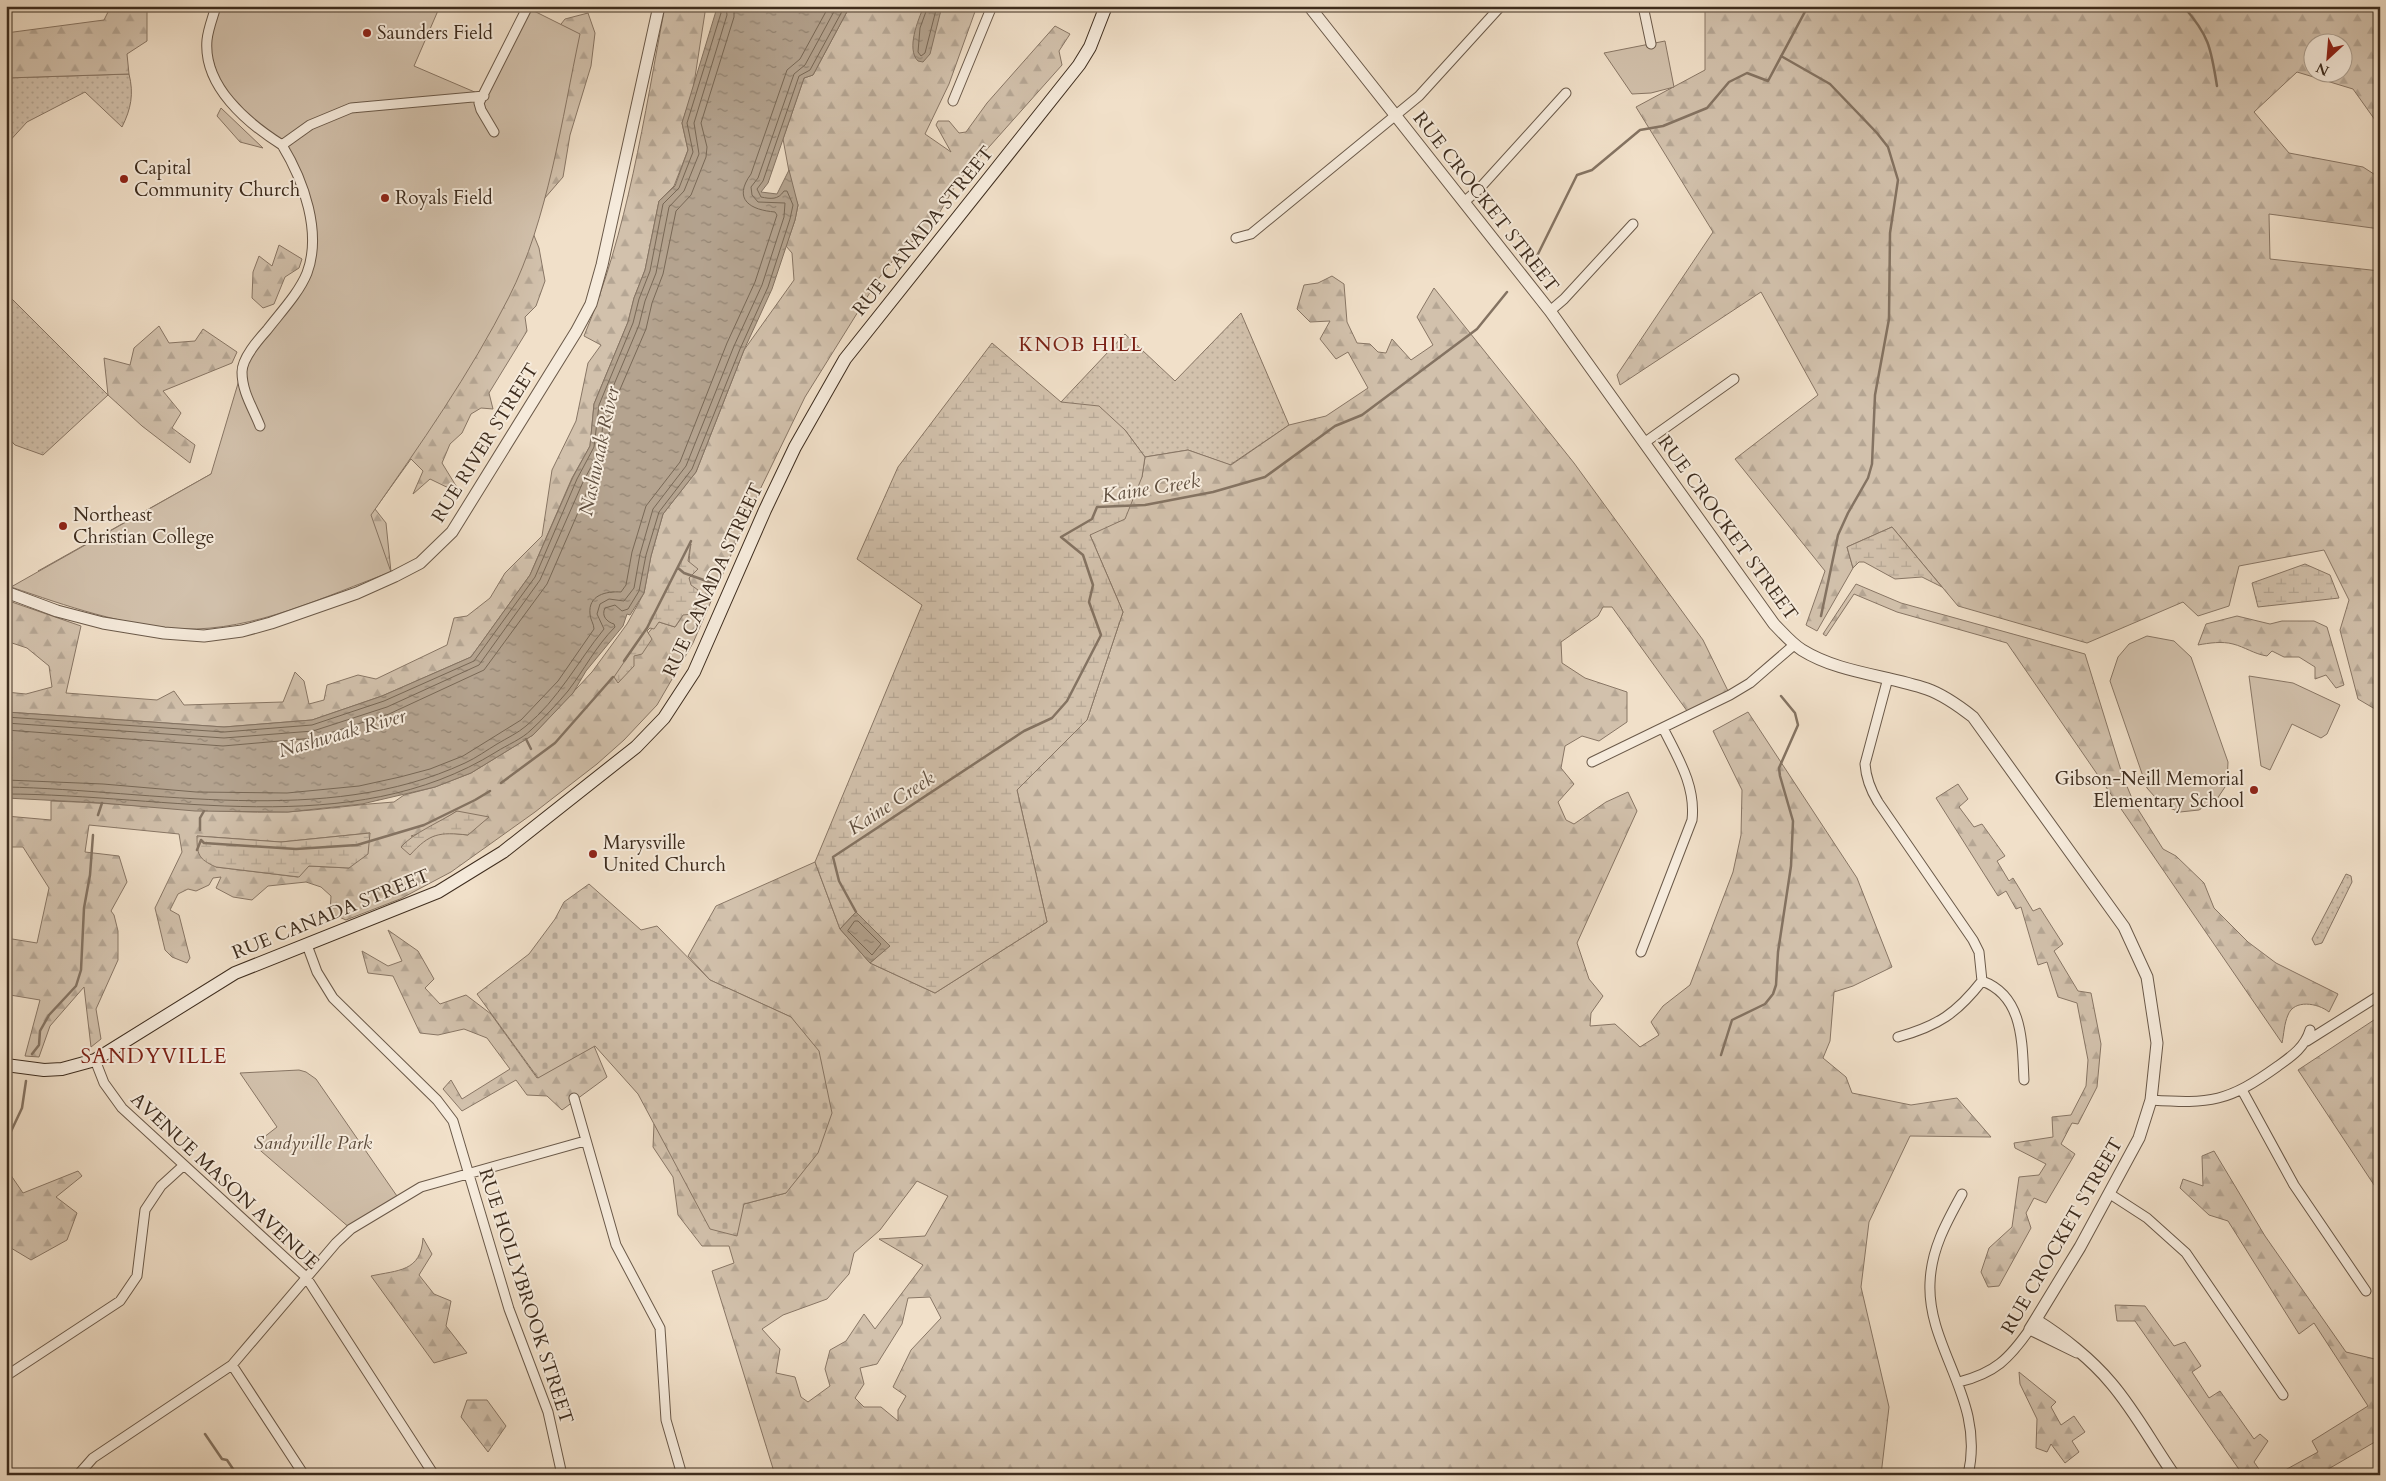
<svg xmlns="http://www.w3.org/2000/svg" width="2386" height="1481" font-family="Cardo,serif">
  <style>
    .grass { fill: url(#grass-dots); stroke: #887665 }
    .forest { fill: url(#forest-firs); stroke: #887665; fill-rule: evenodd }
    .wetland { fill: url(#wetland-marsh); stroke: #887665 }
    .cemetery { fill: url(#cemetery-stones); stroke: #887665 }
    .park { fill: #d2c1ac; stroke: #887665 }
    .water { fill: url(#water-ripples); stroke: #847362 }
    .lines { fill: none; stroke-linecap: round; stroke-linejoin: round }
    .shore { stroke: #786856; stroke-width: 1 }
    .stream { stroke: #847362; stroke-width: 2.5 }
    .minor-casing { stroke: #6a5949; stroke-width: 11 }
    .tertiary-casing { stroke: #6a5949; stroke-width: 13 }
    .secondary-casing { stroke: #3d2c1e; stroke-width: 14 }
    .minor { stroke: #f6ebdc; stroke-width: 9 }
    .tertiary { stroke: #f6ebdc; stroke-width: 11 }
    .secondary { stroke: #f6ebdc; stroke-width: 12 }
    .poi-dot { fill: #8f2418; stroke: #f6ebdc; stroke-width: 2 }
    .labels { text-anchor: middle; dominant-baseline: central; stroke-width: 4; stroke-linejoin: round; paint-order: stroke }
    .poi-label { font-size: 19px; fill: #3d2c1e; stroke: #f6ebdc; text-anchor: start }
    .street-label { font-size: 19px; fill: #3d2c1e; stroke: #f6ebdc }
    .park-label { font-size: 19px; font-style: italic; fill: #5b4a3a; stroke: #f6ebdc }
    .neighbourhood-label { font-size: 20px; letter-spacing: 1px; fill: #7a1f14; stroke: #f6ebdc }
    .water-label { font-size: 20px; font-style: italic; fill: #615040; stroke: #f6ebdc }
    .quarter-label { font-size: 21px; letter-spacing: 1px; fill: #7a1f14; stroke: #f6ebdc }
  </style>
  <defs>
    <pattern id="grass-dots" width="8" height="8" patternUnits="userSpaceOnUse" patternTransform="scale(1.25)"><rect width="8" height="8" fill="#d2c1ac"/><path d="M2 2h.1M6 6h.1" fill="none" stroke="#b5a694" stroke-width="1.8" stroke-linecap="round"/></pattern>
    <pattern id="forest-firs" width="22" height="20" patternUnits="userSpaceOnUse" patternTransform="scale(1.25)"><rect width="22" height="20" fill="#d2c1ac"/><path d="M5 1l3.5 6h-7zM16 11l3.5 6h-7z" fill="#b5a694"/></pattern>
    <pattern id="wetland-marsh" width="20" height="14" patternUnits="userSpaceOnUse" patternTransform="scale(1.25)"><rect width="20" height="14" fill="#d2c1ac"/><path d="M1 5h8M5 5V1M11 12h8M15 12V8" fill="none" stroke="#b5a694"/></pattern>
    <pattern id="cemetery-stones" width="16" height="16" patternUnits="userSpaceOnUse" patternTransform="scale(1.25)"><rect width="16" height="16" fill="#d2c1ac"/><path d="M2 7V4a2 2 0 0 1 4 0v3zM10 15v-3a2 2 0 0 1 4 0v3z" fill="#b5a694"/></pattern>
    <pattern id="water-ripples" width="26" height="14" patternUnits="userSpaceOnUse" patternTransform="scale(1.25)"><rect width="26" height="14" fill="#b4a38f"/><path d="M2 4q2-2 4 0t4 0M15 11q2-2 4 0t4 0" fill="none" stroke="#948574"/></pattern>
  </defs>
  <rect width="100%" height="100%" fill="#f1e0c9"/>
  <filter id="stains"><feTurbulence type="fractalNoise" baseFrequency=".004" numOctaves="4"/><feColorMatrix values="0 0 0 0 .2 0 0 0 0 .09 0 0 0 0 .02 0 0 0 .5 -.17"/></filter>
  <radialGradient id="worn" r=".72"><stop offset=".6" stop-color="#630" stop-opacity="0"/><stop offset="1" stop-color="#630" stop-opacity=".3"/></radialGradient>
  <path class="grass" d="M129,74C134,94 131,109 122,127L85,92L27,122L6,145V78Z
    M6,293L108,395L43,455L15,445L6,436Z
    M1241,313L1289,425L1230,465L1188,450L1145,457L1125,430L1061,402L1125,334L1175,381Z
    M2346,874L2351,876L2352,882L2322,943L2315,945L2312,939Z"/>
  <path class="forest" d="M111,6H147V41L127,54L129,74L6,78V33L104,20Z
    M665,6H706L693,90L682,123L688,150L674,186L659,201L645,270L634,298L628,322L594,404L590,446L572,478L530,575L471,657L382,696L312,720L224,727L6,712V692L26,694L52,687L49,666L27,648L6,641V600L81,626L66,693L157,700L174,691L184,705L283,702L295,672L304,681L309,704L324,700L327,685L358,675L376,679L447,645L454,618L467,616L490,598L505,573L542,536L552,470L576,421L588,363L601,345L584,336C628,231 644,117 665,6Z
    M850,6H977L949,84L925,134L951,152L936,125L938,121H949L959,133L966,132L987,103L1055,26L1070,34L1059,51L1062,65L957,183L925,237L906,244L879,278L805,397L753,504L693,643L657,705L624,740L597,764L535,812L451,872L400,899L346,920L330,913L331,896L321,887L306,882L268,886L252,900L233,897L216,888L221,877L213,878L209,885L196,891L188,889L178,894L170,910L179,915L190,958L187,963L172,957L165,950L155,908L182,852L179,834L89,825L85,852L119,856L127,882L111,911L114,915L118,931V960L96,1009L101,1039L91,1047L84,987L50,1026L39,1057L25,1056L40,1000L10,995L6,998V938L37,943L49,888L23,847H6V816L51,820V801C130,803 208,814 287,812C323,810 358,804 394,802L404,795L435,787L471,773L533,735L592,672L627,624L644,593L651,556L663,514L696,472L744,350L794,280L792,253L786,246L795,220L798,205L792,188L783,139L804,78L813,75ZM691,544C685,576 697,598 675,627L659,622C642,634 641,654 625,664L647,628ZM457,811L468,835L442,832L423,841L411,836L426,831ZM370,833L349,868L309,866L298,877L216,867L197,836L281,842Z
    M1652,6H2380V127L2353,89L2297,72L2254,112L2289,153L2363,167L2380,178V229L2269,214L2270,259L2380,271V712L2358,699L2340,630L2349,600L2324,550L2239,566L2229,606L2198,616L2183,602L2087,643L1958,606L1892,527L1847,547L1853,568L1817,631L1806,625L1825,571L1735,459L1818,395L1761,292L1620,385L1617,375L1713,232L1636,107L1705,70V11H1662ZM2314,42H2344V72H2314Z
    M588,13L595,33L591,66L570,135L563,177L544,199L533,233L539,248L545,281L536,306L525,317L527,331L489,393L493,409L481,408L471,414L462,433L450,444L442,463L461,494L430,479L413,494L423,471L411,459L375,509L386,523L391,572L373,578L224,608V625L184,629L38,571L211,474L235,447L554,33L565,19Z
    M221,108L263,148L240,142L217,116Z
    M279,245L302,259L299,268L285,277L274,304L263,308L252,298L253,272L259,256L272,266Z
    M1332,276L1344,284L1347,322L1357,343L1370,344L1378,352L1386,353L1392,339L1411,360L1433,345L1417,317L1434,288L1574,463L1703,640L1730,695L1690,715L1612,607H1603L1598,616L1561,642L1562,663L1585,678L1627,692V722L1599,741L1582,736L1565,746L1561,768L1574,784L1558,802L1566,820L1574,824L1606,802L1628,792L1637,811L1577,943L1589,979L1603,996L1591,1013L1590,1026L1615,1024L1640,1047L1659,1035L1651,1022L1663,1006L1690,985L1733,872L1741,835L1742,790L1713,731L1748,712L1857,878L1892,967L1853,986L1834,992L1830,1041L1823,1058L1846,1077L1852,1093L1911,1105L1957,1098L1991,1137L1910,1136L1869,1222L1861,1287L1889,1407L1881,1475H775L712,1271L734,1263L729,1246H702L678,1215L673,1177L653,1147L654,1124L684,1174L744,1204L786,1193L791,1017L710,980L688,956L716,906L815,862L840,929L870,963L935,993L1047,922L1017,790L1087,720L1123,612L1090,535L1142,477L1145,457L1188,450L1231,465L1289,425L1326,416L1368,388L1348,352L1336,359L1320,339L1330,321L1310,322L1297,309L1304,285L1318,283ZM917,1181L948,1196L925,1236L879,1239L923,1265L875,1329L864,1314L846,1341L830,1350L825,1369L830,1386L808,1402L801,1397L795,1377L776,1373L780,1349L762,1329L783,1315L827,1299L849,1274L854,1253L880,1230ZM930,1297L941,1318L911,1350L893,1387L906,1396L898,1410V1421L881,1407H864L855,1398L864,1384L860,1368L877,1364L902,1324L908,1298Z
    M159,326L169,343L195,341L203,329L237,352L232,363L163,391L181,413L172,428L195,445L190,463L142,426L108,395L104,358L130,365L134,348Z
    M1856,584L1901,603L2085,654L2123,777L2134,803L2163,849L2176,856L2204,883L2214,908L2248,942L2276,963L2338,994L2329,1012C2318,1003 2294,999 2288,1015C2284,1024 2284,1034 2282,1043L2007,643L1897,612L1854,594L1826,636L1823,634Z
    M2237,616L2270,624L2282,621H2314L2327,627L2344,685L2336,688L2326,675L2315,679V667L2299,657H2284L2272,651L2267,656C2254,654 2245,647 2233,644C2222,641 2209,643 2198,645L2206,624Z
    M1958,784L1968,799L1959,807L1974,827L1982,824L2005,856L1997,861L2009,881L2013,878L2033,911L2040,908L2063,944L2054,951L2078,991L2091,993L2101,1044L2097,1087L2078,1124L2072,1123L2061,1144L2075,1154L2046,1203L2034,1198L2026,1213L2031,1228L1999,1286L1988,1287L1981,1272L1989,1248L2012,1227L2019,1177L2039,1175L2046,1164L2015,1148L2014,1143L2053,1137L2052,1117L2071,1115L2086,1086L2088,1060L2077,1003L2058,997L2047,962L2038,965L2021,907L2016,909L2006,891L1998,896L1936,798Z
    M388,930L418,951L434,979L425,988L440,1004L466,995L491,1014L537,1078L594,1046L607,1077L562,1110L547,1096L527,1095L516,1080L462,1111L443,1089L451,1080L462,1099L510,1069L487,1038L464,1029L438,1035L420,1033L393,976L368,973L362,951L388,966L402,961Z
    M2380,1016V1194L2298,1070Z
    M2214,1151L2265,1236L2346,1352L2379,1360L2380,1439L2318,1475H2276L2318,1452L2312,1441L2368,1406L2314,1323L2299,1334L2228,1221L2209,1215L2180,1188L2183,1179L2203,1186L2202,1156Z
    M6,1168L23,1193L78,1171L82,1176L56,1197L77,1213L67,1240L31,1260L6,1245Z
    M423,1238L432,1254L419,1275L434,1294L451,1301L446,1326L467,1353L434,1363L371,1276C398,1270 421,1272 423,1238Z
    M2115,1305L2145,1306L2174,1346L2185,1342L2201,1366L2192,1372L2209,1398L2220,1391L2254,1439L2260,1434L2268,1441L2254,1462L2263,1475H2243L2135,1321H2117Z
    M2019,1372L2056,1402L2051,1407L2061,1425L2074,1416L2085,1432L2072,1441L2079,1452L2065,1463L2051,1444L2047,1452L2036,1448L2037,1419L2020,1384Z
    M467,1400H487L506,1426L488,1452L461,1417Z"/>
  <path class="wetland" d="M992,343L1061,402L1099,406L1125,430L1145,457L1142,477L1125,519L1090,535L1123,612L1087,720L1017,790L1047,922L935,993L870,963L889,946L856,912L840,929L815,862L922,605L857,559L898,467Z
    M1892,527L1942,587L1922,577L1895,579L1864,562H1859L1853,568L1847,547Z
    M691,541L688,561L698,569L689,578L691,585L698,590L702,599L693,614L683,615L675,627L659,622L654,629L650,628L647,631L652,639L642,654L634,656V666L618,683L614,677L616,674L647,628Z
    M2305,564L2330,575L2339,598L2258,607L2252,583Z
    M457,811L489,817L468,835C439,832 430,833 410,855L401,847C413,833 440,822 457,811Z
    M370,833L368,854L349,868L309,866L299,877L216,867C198,859 197,854 197,836L281,842Z"/>
  <path class="cemetery" d="M589,884L641,930L657,926L710,980L791,1017L819,1051L832,1113L818,1153L786,1193L744,1204L737,1236L710,1229L638,1094L595,1046L538,1078L477,994L529,954L555,919L564,902Z"/>
  <path class="park" d="M216,6H440L414,66L484,96L528,8L580,34C562,118 548,220 509,297C470,374 420,445 371,515L391,572C325,596 255,631 183,629C123,626 67,606 11,587L211,474L242,370L306,274L313,242L291,159L222,91L207,40Z
    M1665,41L1674,87L1651,93L1632,94L1604,53Z
    M2147,636L2174,641L2191,657L2228,762L2227,784L2217,799L2199,810L2180,812L2162,805L2147,788L2110,681L2118,657L2129,644Z
    M2249,676L2293,683L2340,705L2327,734L2321,738L2292,724L2270,770L2261,766Z
    M299,1070L306,1072L316,1079L399,1199L351,1229L254,1145L277,1127L240,1073Z"/>
  <path class="water" d="M714,6H850L813,75L804,78L768,183L761,192L777,194L789,170L798,205L795,220L772,289L744,350L696,472L663,514L651,556L644,593L630,615L627,614L623,626L586,671L573,693L533,735L471,773L435,787L362,804L288,812L195,811L102,803L6,798V712L224,727L312,720L382,696L471,657L530,575L573,477L590,446L594,404L628,322L634,298L645,270L659,201L675,186L688,150L682,123L716,11Z
    M924,6H942L930,54L923,62L918,61C906,49 918,20 924,6Z
    M856,912L890,946L870,963L840,929Z"/>
  <g class="lines">
    <path class="shore" d="M928,6L920,28L918,52L921,56L925,53L937,6
      M6,717L224,732L312,725L384,701L474,661L535,577L577,479L594,447L599,405L633,323L639,299L650,271L663,204L679,188L693,152L687,123L721,13L719,6
      M6,723L224,738L313,731L387,707L479,665L540,580L583,482L600,450L605,406L639,325L645,301L656,273L669,207L684,191L699,154L694,123L727,15L726,6
      M6,730L223,746L314,738L389,714L484,670L547,584L590,485L607,452L612,408L646,329L652,303L663,274L676,211L691,195L706,157L707,147L701,123L734,17V6
      M6,780L103,784L196,792L287,793L359,786L400,777L430,769L463,756L521,720L558,681L594,629C594,624 590,619 590,614C588,595 606,591 621,592L626,585L632,552L646,506L680,462L727,343L755,282L777,215L775,212C751,210 732,200 751,174L787,70L800,59L829,6
      M6,787C154,790 325,828 465,763C476,758 487,750 497,744C507,738 518,733 526,726C558,700 578,661 604,629L597,614L600,604L609,599L624,601L634,588L640,554L653,509L686,466L734,346L762,285L784,217L785,203L758,202L752,195L751,187L758,178L794,74L805,65L837,6
      M6,794C166,794 351,842 496,752C507,745 522,739 531,730C544,718 557,704 568,691C584,670 596,646 615,627L614,624C607,622 601,616 605,608L615,605L622,611L628,609L639,591L646,555L659,512L692,469L740,349L768,287L790,219L793,205L787,191H784C778,200 771,199 761,197L757,189L763,181L799,76L810,70L845,6
      M855,921H858L881,944L872,955L848,931Z"/>
    <path class="stream" d="M2183,6C2209,35 2211,48 2217,86
      M1781,56L1830,84L1877,133L1888,147L1898,180L1890,233L1889,319L1875,395L1872,464L1868,478L1848,513L1838,535L1821,616
      M1537,256L1577,175L1592,170L1640,130L1663,126L1707,108L1729,82L1747,73L1768,81L1808,6
      M678,568L684,573L715,584
      M624,661L647,628L691,541
      M526,739L531,749
      M501,783L555,743L613,677
      M98,815L102,803
      M200,830V818L204,811
      M197,850L201,840L204,843L296,849L357,845L424,825L475,800L490,791
      M856,912L839,881L833,857L1024,731L1052,718L1067,701L1101,635L1089,602L1093,585L1083,555L1061,537L1092,519L1097,507L1145,505L1213,492L1265,477L1335,426L1362,415L1477,329L1507,292
      M32,1054L39,1045L40,1031L49,1015L76,986L81,970L84,908L90,875L93,835
      M1721,1055L1732,1020L1765,1004L1773,994L1776,985L1778,952L1791,866L1793,821L1780,776L1779,768L1798,725L1795,713L1781,696
      M6,1142L22,1108L26,1081
      M205,1434L222,1459L227,1460L237,1475"/>
    <g class="minor-casing">
      <path id="minor" d="M216,6C213,17 208,29 207,40C203,86 247,123 282,145L310,125L351,108L484,96
        M1643,6L1651,44
        M953,101L992,6
        M494,132L481,110L479,103L528,6
        M1464,202L1479,189L1566,93
        M1236,238L1251,234L1419,96L1500,7
        M1550,311L1564,299L1633,224
        M260,426C253,408 242,392 242,372C242,358 258,340 267,330C280,313 299,293 307,273C322,233 304,181 282,145
        M1644,443L1734,379
        M1888,678L1865,764C1866,778 1870,789 1878,802L1973,940L1979,952L1982,981
        M1592,762L1730,695L1750,683L1794,645
        M307,945L317,972L333,998L437,1100L453,1121L509,1309L548,1412L562,1475
        M1641,952L1692,820C1696,786 1678,758 1663,728
        M1982,981C2024,996 2022,1044 2024,1080
        M1898,1037C1938,1026 1957,1013 1982,981
        M2307,1041L2380,995
        M95,1060L104,1083L122,1108L306,1277L434,1475
        M2242,1090L2294,1185L2366,1291
        M574,1098L616,1245L660,1328L666,1420L682,1475
        M2151,1100C2211,1104 2228,1102 2278,1066C2292,1056 2305,1047 2310,1030
        M1962,1194C1946,1223 1931,1250 1930,1283C1927,1349 1986,1400 1968,1475
        M2110,1194L2147,1218L2186,1253L2283,1395
        M232,1365L304,1475
        M6,1376L120,1301L137,1276L145,1210L161,1186L184,1165
        M1959,1382C1995,1373 2009,1359 2030,1329
        M78,1475L93,1458L232,1365L336,1243L351,1229L421,1187L585,1141"/>
    </g>
    <g class="tertiary-casing">
      <path id="tertiary" d="M1309,6L1550,311L1774,624C1783,633 1791,643 1802,650C1839,673 1886,675 1927,689C1944,695 1959,706 1973,717L2124,927L2147,977L2157,1043L2151,1100L2139,1138L2080,1247L2030,1329L2077,1352
        M6,592L57,611L103,623L164,633L204,636L242,631L271,623L357,593L395,576L420,563L452,532L576,332L591,304L602,265L659,6
        M2036,1320C2062,1336 2092,1360 2111,1383C2135,1411 2153,1445 2174,1475"/>
    </g>
    <g class="secondary-casing">
      <path id="secondary" d="M6,1065L44,1070L62,1069L95,1060L235,973L438,892L503,852L636,747L664,718L694,672L765,510L795,447L845,359L1079,65L1090,47L1106,6"/>
    </g>
    <use href="#minor" class="minor"/>
    <use href="#tertiary" class="tertiary"/>
    <use href="#secondary" class="secondary"/>
  </g>
  <g class="poi-dot">
    <circle cx="367" cy="33" r="5"/>
    <circle cx="124" cy="179" r="5"/>
    <circle cx="385" cy="198" r="5"/>
    <circle cx="63" cy="526" r="5"/>
    <circle cx="2254" cy="790" r="5"/>
    <circle cx="593" cy="854" r="5"/>
  </g>
  <g class="labels">
    <g class="poi-label">
      <text x="377" y="33">Saunders Field</text>
      <text x="134" y="168">Capital<tspan x="134" dy="22">Community Church</tspan></text>
      <text x="395" y="198">Royals Field</text>
      <text x="73" y="515">Northeast<tspan x="73" dy="22">Christian College</tspan></text>
      <text x="2244" y="779" text-anchor="end">Gibson-Neill Memorial<tspan x="2244" dy="22">Elementary School</tspan></text>
      <text x="603" y="843">Marysville<tspan x="603" dy="22">United Church</tspan></text>
    </g>
    <g class="street-label">
      <text transform="translate(1486 202) rotate(52)">RUE CROCKET STREET</text>
      <text transform="translate(923 231) rotate(-51)">RUE CANADA STREET</text>
      <text transform="translate(485 443) rotate(-58)">RUE RIVER STREET</text>
      <text transform="translate(1728 528) rotate(54)">RUE CROCKET STREET</text>
      <text transform="translate(713 580) rotate(-65)">RUE CANADA STREET</text>
      <text transform="translate(331 914) rotate(-22)">RUE CANADA STREET</text>
      <text transform="translate(225 1181) rotate(43)">AVENUE MASON AVENUE</text>
      <text transform="translate(2062 1236) rotate(-60)">RUE CROCKET STREET</text>
      <text transform="translate(526 1296) rotate(72)">RUE HOLLYBROOK STREET</text>
    </g>
    <g class="park-label">
      <text x="313" y="1143">Sandyville Park</text>
    </g>
    <g class="neighbourhood-label">
      <text x="1081" y="344">KNOB HILL</text>
    </g>
    <g class="water-label">
      <text transform="translate(599 451) rotate(-78)">Nashwaak River</text>
      <text transform="translate(1151 488) rotate(-9)">Kaine Creek</text>
      <text transform="translate(342 733) rotate(-16)">Nashwaak River</text>
      <text transform="translate(891 803) rotate(-33)">Kaine Creek</text>
    </g>
    <g class="quarter-label">
      <text x="154" y="1056">SANDYVILLE</text>
    </g>
  </g>
  <rect width="2386" height="1481" fill="none" stroke="#f1e0c9" stroke-width="25"/>
  <rect x="8" y="8" width="2371" height="1466" fill="none" stroke="#3d2c1e" stroke-width="2.5"/>
  <rect x="12" y="12" width="2361" height="1456" fill="none" stroke="#3d2c1e"/>
  <g transform="translate(2328 58) rotate(206)"><circle r="24" fill="#f6ebdc" stroke="#ac9f90"/>
  <path d="M0-4L9 19L0 12L-9 19Z" fill="#8f2418"/>
  <text y="-8" font-size="14" font-weight="bold" text-anchor="middle" fill="#3d2c1e">N</text>
  </g>
  <rect width="100%" height="100%" filter="url(#stains)"/>
  <rect width="100%" height="100%" fill="url(#worn)"/>
</svg>
